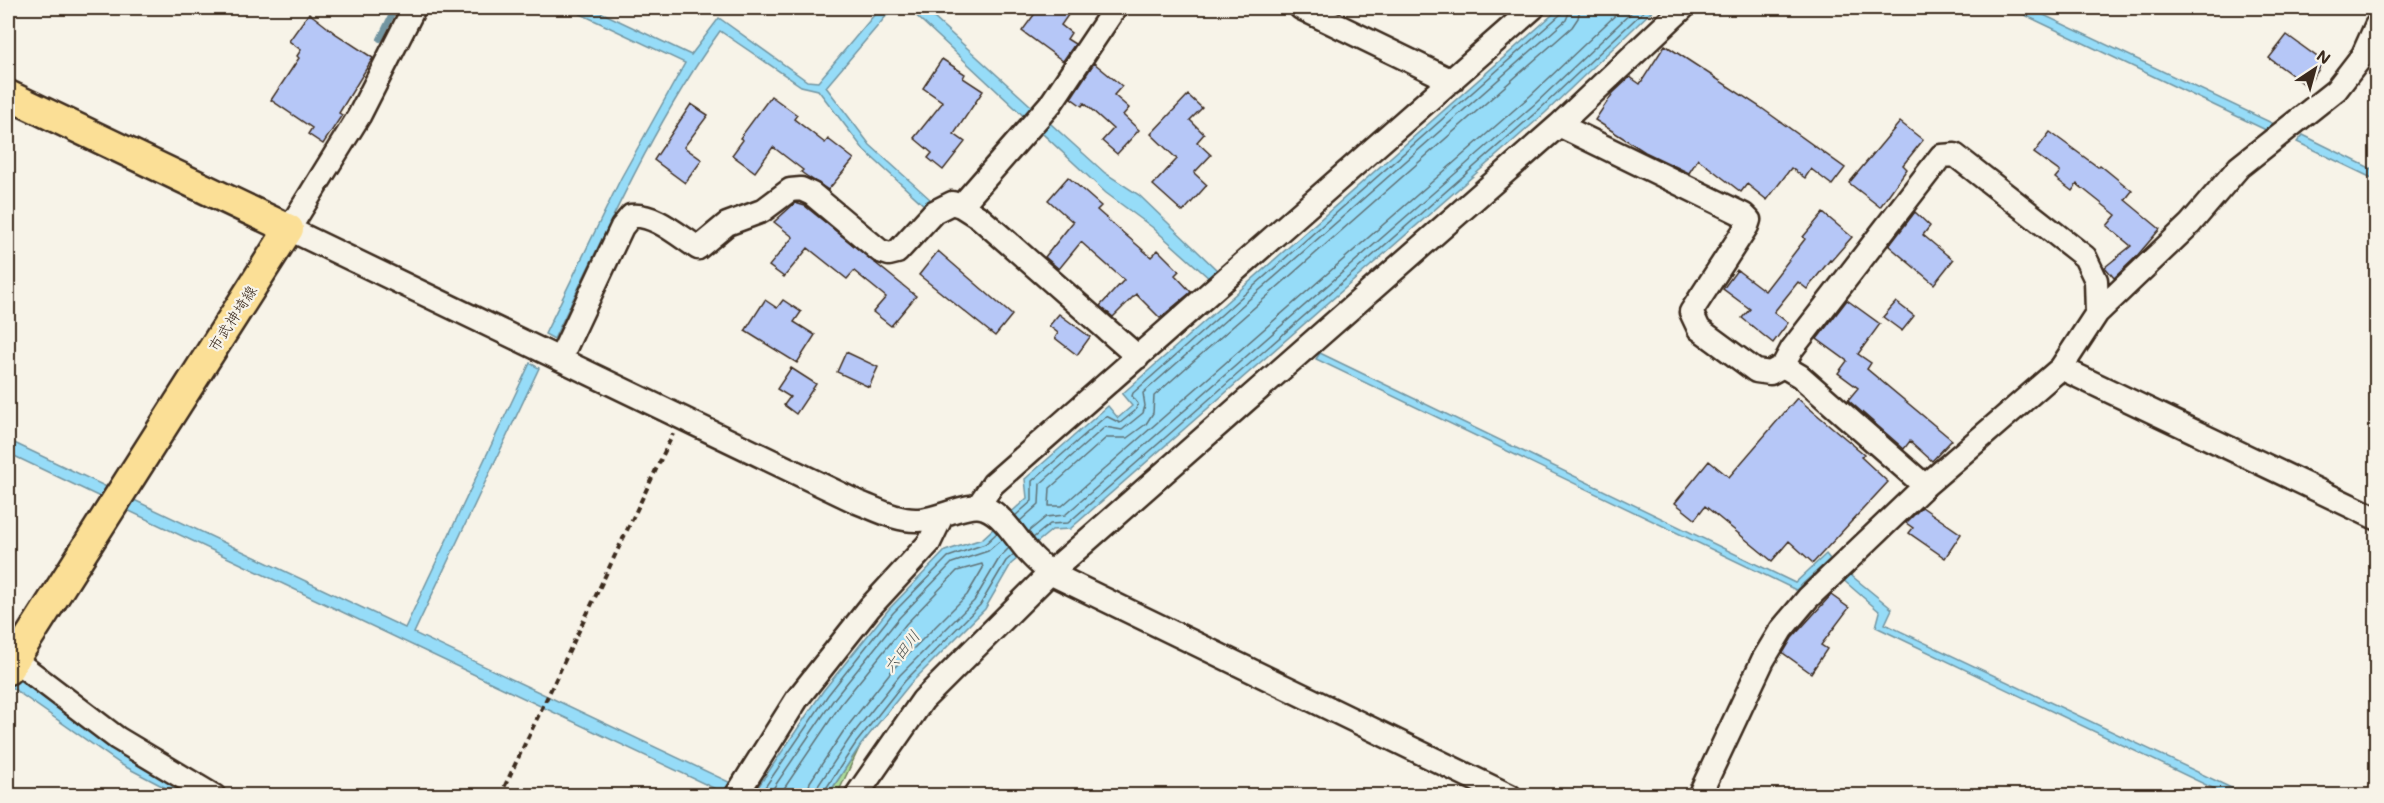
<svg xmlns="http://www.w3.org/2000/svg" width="2384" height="803" font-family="Mali,'Klee One',sans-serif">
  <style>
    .green { fill: #aada9a; stroke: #72825c; stroke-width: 1.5 }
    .water { fill: #96dcf8; stroke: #7295a1; stroke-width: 1.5 }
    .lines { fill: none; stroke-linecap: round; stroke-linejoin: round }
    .shore { stroke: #5f7175; stroke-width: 1.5 }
    .stream { stroke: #7295a1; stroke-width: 6 }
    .building { fill: #b6c7f7; stroke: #3b2a1e; stroke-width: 1.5 }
    .minor-casing { stroke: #3b2a1e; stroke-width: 27 }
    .major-casing { stroke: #3b2a1e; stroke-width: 33 }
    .path { stroke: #3b2a1e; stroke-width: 4; stroke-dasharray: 6 4.5; stroke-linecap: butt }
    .minor { stroke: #f7f3e8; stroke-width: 22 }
    .major { stroke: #fbdf96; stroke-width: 28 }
    .labels { text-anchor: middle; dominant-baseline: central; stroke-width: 4.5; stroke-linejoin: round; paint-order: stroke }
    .street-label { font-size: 15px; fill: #3b2a1e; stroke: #f7f3e8 }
    .water-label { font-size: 16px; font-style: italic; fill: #525654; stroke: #f7f3e8 }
  </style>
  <rect width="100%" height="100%" fill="#f7f3e8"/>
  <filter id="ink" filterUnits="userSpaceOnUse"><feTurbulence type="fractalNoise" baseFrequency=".0167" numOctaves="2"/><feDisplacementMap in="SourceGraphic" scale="12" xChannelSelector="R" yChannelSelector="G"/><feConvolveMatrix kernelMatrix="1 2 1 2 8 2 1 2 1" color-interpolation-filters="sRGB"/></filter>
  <g filter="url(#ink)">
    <path class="green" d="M860,746L837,795H828Z"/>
    <path class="water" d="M568,8H592L691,55L719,18L807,81L818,82L880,8H893L826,87L870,145L930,199L925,206L864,150L818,90L801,86L720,31C652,126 605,234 554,339L545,334L621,178L685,63Z
      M908,8H923L1105,173L1139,195L1219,272L1210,279L1152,227L1106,193Z
      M1560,8H1655L1545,113L1070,529L1052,530L1011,564L985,609L910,684L860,746L828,795L752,796L823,691L889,609L945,551L982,539L1027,498L1025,479L1108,406L1118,418L1132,406L1122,394Z
      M2010,8H2029L2274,124L2268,131Z
      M2303,135L2376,171V180L2297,142Z
      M1320,353L1795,583L1826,554L1830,559L1796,590L1316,359Z
      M530,363L539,368L414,633L731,783L726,794L125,509L132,499L405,628Z
      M8,440L109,488L102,498L8,453Z
      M1847,572L1892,609L1885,624L2246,795H2227L1876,627L1880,612L1842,579Z
      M16,678L127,757L195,795H179L122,765L11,687Z"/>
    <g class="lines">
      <path class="shore" d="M1580,8L1578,18L1572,27L1154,396L1153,413L1146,424L1127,438H1106L1050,488L1049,506H1062L1530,96L1623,8
        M1015,516L1032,501V481L1106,416L1120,423L1135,411L1138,404L1132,396L1133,393L1561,14L1563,8
        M1020,521L1039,504L1040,484L1105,427L1122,430L1143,413L1145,406L1143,393L1566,20L1571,8
        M1028,532L1046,517L1065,515L1536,103L1636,8
        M1033,538L1050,524L1068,523L1541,108L1647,8
        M759,796L828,695L893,613L948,557L985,544L997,533
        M768,796L834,699L899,618L952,563L988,551L1002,539
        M779,796L841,704L906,624L957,571L982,564L983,568L967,595L893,669L843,732L810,782L807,796
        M816,796L818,786L850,738L900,675L974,601L1000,557L1009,548
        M824,796L825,790L856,743L905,681L980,605L1006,561L1014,554"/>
      <path class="stream" d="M380,39L395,8"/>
    </g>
    <path class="building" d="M1039,8H1073L1061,25L1071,33L1067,39L1075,44L1063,61L1022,31Z
      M309,13L336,34L373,58L339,113L342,115L323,144L308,134L312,128L271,100L299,58L297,56L301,50L289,41Z
      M2287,35L2324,62L2307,86L2269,58Z
      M1665,45L1760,107L1845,168L1832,185L1811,169L1805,178L1791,168L1767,200L1747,184L1741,192L1698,159L1689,173L1645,152L1595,120L1613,93L1630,77L1640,84Z
      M942,59L965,74L963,78L983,91L954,134L965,142L943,170L928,158L932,153L914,138L943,102L923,88Z
      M1094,63L1122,86L1114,95L1129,108L1123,115L1139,130L1117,154L1102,141L1113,129L1084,103L1082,106L1071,98Z
      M1188,95L1202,108L1190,120L1204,134L1197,142L1211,155L1194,173L1207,185L1183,212L1153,185L1177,159L1151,134Z
      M771,96L797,115L794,119L825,143L828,139L854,159L828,190L808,177L801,172L803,170L773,147L755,172L732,155L743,140L740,138Z
      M691,104L708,115L684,147L702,160L685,183L654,160Z
      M1900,122L1923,140L1903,165L1907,169L1880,207L1849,183Z
      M2050,132L2098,167L2100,165L2132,191L2125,200L2160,229L2136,257L2114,278L2105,267L2131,246L2107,226L2116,215L2077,184L2072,191L2055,178L2060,172L2034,153Z
      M1068,177L1101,206L1097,210L1151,257L1158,250L1179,271L1175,275L1191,292L1160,318L1136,294L1113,317L1100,306L1124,280L1081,242L1059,269L1045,257L1073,222L1048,200Z
      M795,203L805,206L916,296L891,326L873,312L886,297L854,271L847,279L808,248L784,277L769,266L793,237L774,222Z
      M1915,212L1930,226L1923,235L1953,260L1934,284L1889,246Z
      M1823,213L1852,237L1831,261L1830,260L1807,289L1798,282L1774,312L1788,323L1773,343L1742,318L1750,309L1723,289L1737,270L1765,291L1805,239L1803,237Z
      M938,251L1012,315L995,336L919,275Z
      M765,300L777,308L783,300L801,312L794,322L815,335L797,363L745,331Z
      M1847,300L1880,324L1858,354L1871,363L1867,369L1952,440L1932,461L1910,441L1904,449L1848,400L1858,388L1838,373L1847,361L1817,339Z
      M1896,302L1914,316L1902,331L1883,317Z
      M1059,314L1090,337L1077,355L1055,338L1058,333L1049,326Z
      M846,352L878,367L869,387L837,372Z
      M791,368L816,384L796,414L784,405L790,397L777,389Z
      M1797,398L1864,454L1861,457L1888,482L1813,563L1789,541L1772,561L1705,506L1695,519L1675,503L1709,461L1729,477Z
      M1922,507L1961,534L1945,558L1909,533L1913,528L1906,523Z
      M1831,595L1849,608L1821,645L1827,649L1811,673L1783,653L1792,638Z"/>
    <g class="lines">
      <g class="minor-casing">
        <path id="minor" d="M414,8L359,116L289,229L857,502C876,509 897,521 918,520C939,520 968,501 985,508C1004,515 1017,540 1030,554C1036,561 1044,567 1050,573L1510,796
          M1301,8L1452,81
          M1559,125L1744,215L1749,220L1747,226L1691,312L1699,329L1756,371L1770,373L1783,366L1800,376L1925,486
          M961,206L1052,102L1115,8
          M560,359L622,227L631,216C654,213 679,236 698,248L727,224L762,211L790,190L801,189L812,194L880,251L889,254L897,252L934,212L952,203L961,206L980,218L1138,357
          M1783,366L1792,349L1941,156L1955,155L2085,257L2096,280L2097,313
          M2061,368L2376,518
          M978,506L993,484L1533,8
          M8,655L117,738L214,796
          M736,796L797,699L870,607L929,543L942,516
          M856,796L923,700L1050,573L1559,125L1683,8
          M1699,796L1763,660L1781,630L1808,598L1925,486L2061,368L2097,313L2190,224L2239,167L2336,90L2363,55L2376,26"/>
      </g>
      <g class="major-casing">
        <path id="major" d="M8,95L289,229L8,670"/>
      </g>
      <path class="path" d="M500,796L673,434"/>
      <use href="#minor" class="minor"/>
      <use href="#major" class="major"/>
    </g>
  </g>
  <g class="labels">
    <g class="street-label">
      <text transform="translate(232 318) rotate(-57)">市武神埼線</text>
    </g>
    <g class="water-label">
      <text transform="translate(901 651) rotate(-52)">六田川</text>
    </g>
  </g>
  <rect width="2384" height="803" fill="none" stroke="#f7f3e8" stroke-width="30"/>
  <rect x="15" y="15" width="2354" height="773" fill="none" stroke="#3b2a1e" stroke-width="2" filter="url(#ink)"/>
  <g transform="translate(2315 69) rotate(36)" stroke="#f7f3e8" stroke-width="4.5" paint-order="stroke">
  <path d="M0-4.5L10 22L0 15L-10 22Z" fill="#3b2a1e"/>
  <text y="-9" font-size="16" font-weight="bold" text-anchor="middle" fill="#3b2a1e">N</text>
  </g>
</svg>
